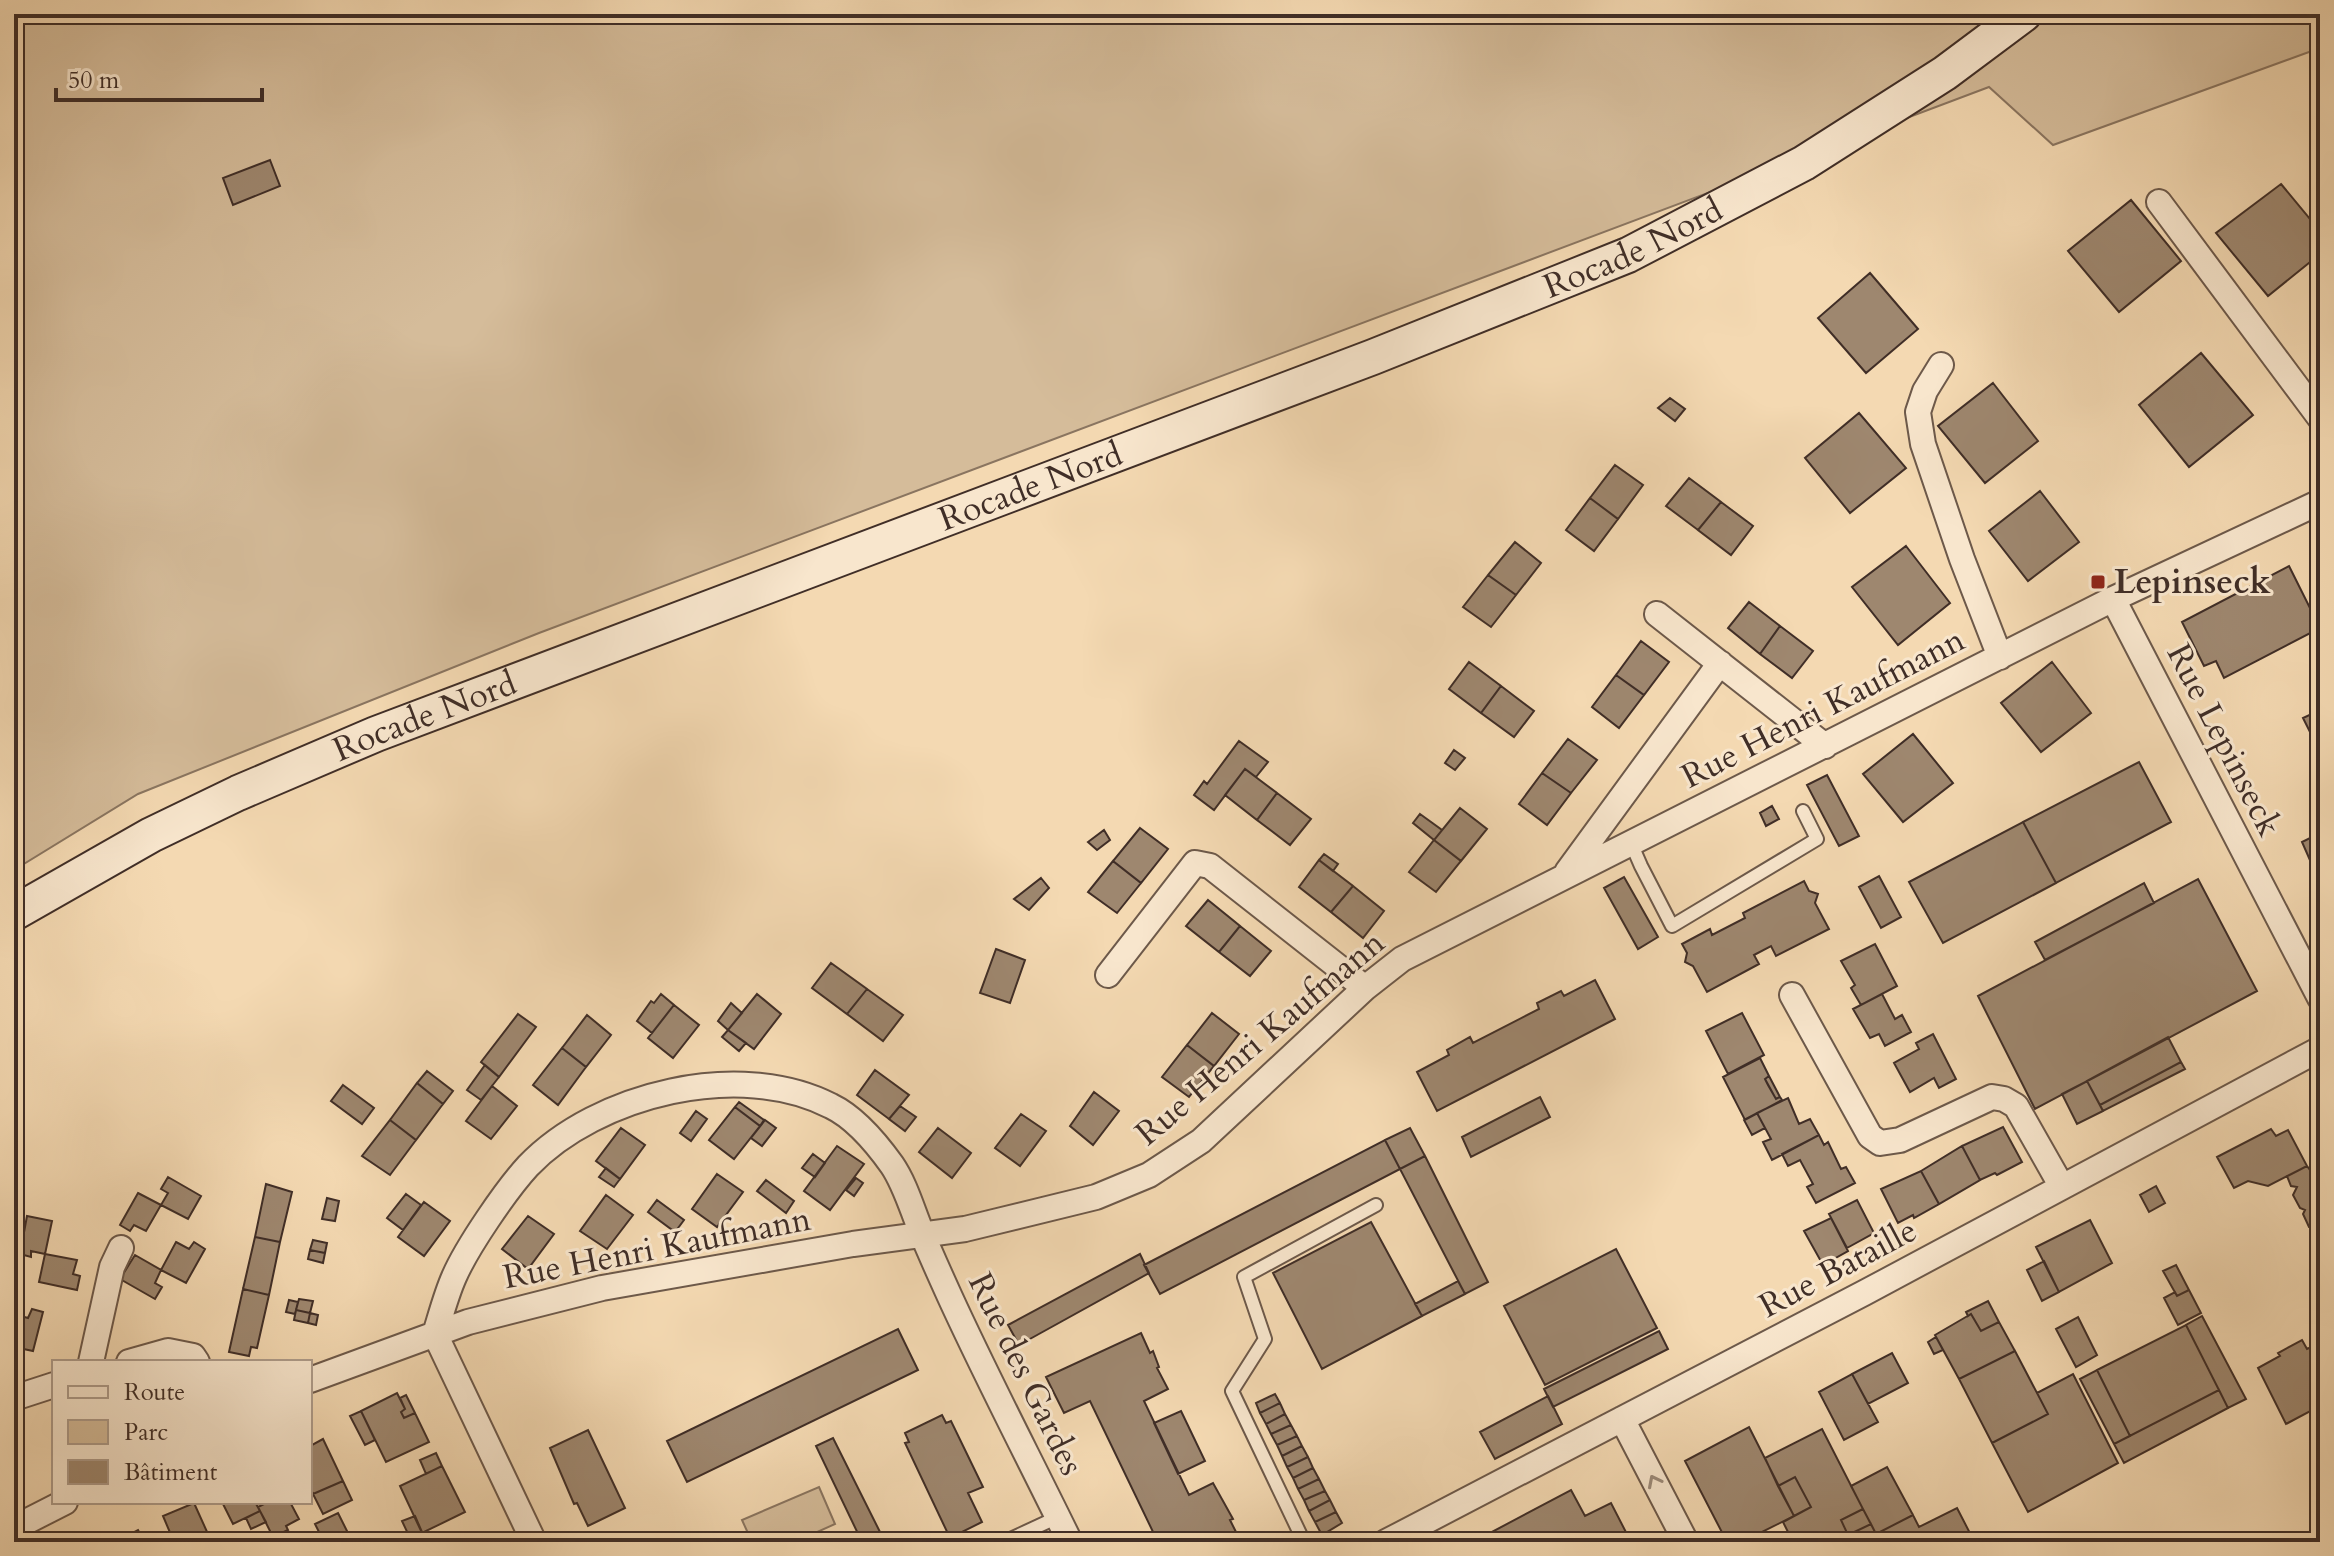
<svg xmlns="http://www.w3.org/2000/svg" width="2334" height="1556" font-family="Cardo,serif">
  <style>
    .green { fill: #d5bc9a; stroke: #8a7560; stroke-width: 2 }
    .building { fill: #9e876f; stroke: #402e27; stroke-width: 2 }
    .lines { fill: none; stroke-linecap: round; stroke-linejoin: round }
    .lane-casing { stroke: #6d594a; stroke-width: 16 }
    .street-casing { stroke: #6d594a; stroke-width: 28 }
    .secondary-casing { stroke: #402e27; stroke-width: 38 }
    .lane { stroke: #f8e6cd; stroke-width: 12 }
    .street { stroke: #f8e6cd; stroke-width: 24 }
    .secondary { stroke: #f8e6cd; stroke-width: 34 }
    .oneway { stroke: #9c8a7a }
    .poi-dot { fill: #8f2418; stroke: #f8e6cd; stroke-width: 3 }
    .labels { text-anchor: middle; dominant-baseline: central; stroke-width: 6; stroke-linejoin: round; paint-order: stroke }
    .street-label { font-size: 34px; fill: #402e27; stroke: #f8e6cd }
    .poi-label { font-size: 34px; font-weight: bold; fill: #402e27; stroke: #f8e6cd; text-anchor: start }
  </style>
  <rect width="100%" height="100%" fill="#f4d9b2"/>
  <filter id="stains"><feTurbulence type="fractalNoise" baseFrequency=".0025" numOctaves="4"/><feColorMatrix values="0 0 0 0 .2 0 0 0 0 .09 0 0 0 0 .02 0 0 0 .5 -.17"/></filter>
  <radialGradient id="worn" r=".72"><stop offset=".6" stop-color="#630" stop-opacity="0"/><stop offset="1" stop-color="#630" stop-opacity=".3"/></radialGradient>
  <path class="green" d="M14,14H2320V48L2053,145L1989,87L539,633L138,794L14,870Z
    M819,1487L835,1524L795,1542H752L742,1520Z"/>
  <path class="building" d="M270,160L280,186L233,205L223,178Z
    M2281,184L2320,231V254L2268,296L2216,233Z
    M2131,200L2181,261L2119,312L2068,251Z
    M1870,273L1918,329L1866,373L1818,318Z
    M2201,353L2253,415L2189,467L2139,405Z
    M1993,383L2038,441L1985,483L1938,426Z
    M1670,398L1685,409L1675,421L1658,408Z
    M1859,413L1906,468L1850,513L1805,458Z
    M1615,465L1643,485L1618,519L1590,498Z
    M1689,478L1721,502L1698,530L1666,506Z
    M2040,491L2079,542L2028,581L1989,531Z
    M1590,498L1618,519L1594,551L1566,530Z
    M1721,502L1753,526L1731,555L1698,530Z
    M1515,542L1541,563L1516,595L1488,575Z
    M1906,546L1950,603L1898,645L1852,587Z
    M2289,566L2320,628L2224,678L2216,661L2204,666L2182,622Z
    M1488,575L1516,595L1491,627L1463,607Z
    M1749,602L1780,626L1760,654L1728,628Z
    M1780,626L1813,651L1792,678L1760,654Z
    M1641,641L1669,662L1644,695L1616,675Z
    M1469,662L1501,686L1481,713L1449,689Z
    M2052,662L2091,713L2041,752L2001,703Z
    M1616,675L1644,695L1619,728L1592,707Z
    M1501,686L1534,711L1514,737L1481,713Z
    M2320,710V749L2319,750L2303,718Z
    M1913,734L1953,783L1903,822L1863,774Z
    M1568,739L1597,760L1571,793L1542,773Z
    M1239,741L1268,762L1256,777L1245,769L1214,810L1194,795L1204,781L1207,784Z
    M1454,750L1465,758L1455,770L1445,763Z
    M2139,762L2171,822L2056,883L2023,822Z
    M1245,769L1277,793L1257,820L1225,795Z
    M1542,773L1571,793L1547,825L1519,804Z
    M1827,775L1859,836L1839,846L1807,785Z
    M1277,793L1311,819L1290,845L1257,820Z
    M1772,806L1779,819L1766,826L1760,813Z
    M1460,808L1487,829L1461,861L1434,840Z
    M1420,814L1442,830L1434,840L1413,823Z
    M2023,822L2056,883L1943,943L1909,882Z
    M1140,828L1168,849L1141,883L1113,861Z
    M1104,830L1110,840L1097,850L1088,842Z
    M2320,833V883L2302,842Z
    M1434,840L1461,861L1436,892L1409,872Z
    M1324,854L1338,864L1333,871L1319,860Z
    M1319,860L1353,886L1331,912L1299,887Z
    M1113,861L1141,883L1117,913L1088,892Z
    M1879,876L1901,917L1881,928L1859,887Z
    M1624,877L1658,937L1638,949L1604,888Z
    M1041,878L1049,888L1029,910L1014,899Z
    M2198,879L2257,991L2035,1109L1978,996Z
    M1804,881L1809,891L1818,894L1815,903L1829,929L1776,956L1771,946L1754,955L1759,964L1707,992L1693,966L1685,962L1687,953L1682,944L1710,929L1712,935L1745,918L1743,913Z
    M2144,883L2154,903L2045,960L2035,942Z
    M1353,886L1384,911L1363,938L1331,912Z
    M1208,900L1240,926L1219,952L1186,926Z
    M1240,926L1271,951L1250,976L1219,952Z
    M1875,944L1897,986L1861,1005L1851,988L1855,985L1841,961Z
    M996,949L1025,960L1010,1003L980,993Z
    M831,963L867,989L847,1014L812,988Z
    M1595,980L1615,1019L1437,1111L1417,1072L1449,1055L1447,1050L1470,1037L1473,1043L1539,1009L1537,1003L1561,991L1564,996Z
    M867,989L903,1015L883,1041L847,1014Z
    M661,994L674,1005L652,1033L637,1021L651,1001L654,1003Z
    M757,994L781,1014L754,1049L728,1030Z
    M1882,994L1895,1019L1902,1015L1911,1032L1885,1046L1879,1034L1870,1038L1853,1009Z
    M731,1003L742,1013L728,1030L718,1021Z
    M674,1005L699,1025L673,1058L648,1038Z
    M1212,1013L1239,1034L1214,1066L1187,1045Z
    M1742,1013L1764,1055L1728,1074L1706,1031Z
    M518,1014L536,1027L499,1077L481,1062Z
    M587,1015L611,1035L586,1067L562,1048Z
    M728,1030L746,1043L739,1051L722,1037Z
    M1933,1034L1956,1079L1939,1088L1934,1078L1910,1092L1894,1063L1919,1049L1916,1043Z
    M2168,1037L2181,1062L2100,1105L2087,1081Z
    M1187,1045L1214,1066L1189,1097L1162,1077Z
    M562,1048L586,1067L558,1105L533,1085Z
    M1760,1058L1769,1076L1765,1079L1768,1085L1776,1099L1780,1097L1782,1100L1745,1120L1723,1077Z
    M2181,1062L2185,1069L2103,1111L2100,1105Z
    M485,1065L499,1077L481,1100L467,1090Z
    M875,1070L909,1095L889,1119L857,1095Z
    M427,1071L453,1091L443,1104L417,1083Z
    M1769,1076L1780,1097L1776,1099L1765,1079Z
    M2087,1081L2103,1111L2077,1124L2062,1094Z
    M417,1083L443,1104L416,1140L390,1120Z
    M343,1085L374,1108L362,1124L331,1101Z
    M492,1086L517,1106L491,1139L466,1121Z
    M1094,1092L1119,1111L1093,1145L1070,1126Z
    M1540,1097L1550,1117L1471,1157L1462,1137Z
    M1788,1098L1799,1124L1810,1119L1819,1135L1772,1160L1763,1142L1771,1139L1757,1113Z
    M739,1102L764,1120L760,1126L735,1107Z
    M900,1106L916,1117L905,1131L889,1119Z
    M735,1107L760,1126L734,1159L709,1140Z
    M696,1111L707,1119L691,1141L680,1133Z
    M1757,1113L1765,1128L1752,1135L1744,1120Z
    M1021,1114L1046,1131L1020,1166L995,1148Z
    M390,1120L416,1140L390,1175L362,1156Z
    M765,1120L776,1128L762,1146L751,1138Z
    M2003,1127L2022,1162L1997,1175L1995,1173L1980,1180L1962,1146Z
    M621,1128L645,1145L620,1179L596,1161Z
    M938,1128L971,1153L952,1178L919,1152Z
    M1410,1128L1425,1156L1400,1169L1385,1140Z
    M2271,1129L2276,1136L2288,1130L2307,1166L2268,1186L2248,1181L2234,1188L2217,1157Z
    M1819,1135L1824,1145L1828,1142L1841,1169L1846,1167L1855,1183L1816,1203L1807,1187L1813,1184L1800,1160L1788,1166L1782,1154Z
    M1385,1140L1400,1169L1160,1294L1144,1265Z
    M837,1146L864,1164L830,1210L804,1191Z
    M1962,1146L1980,1180L1939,1204L1921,1171Z
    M813,1154L825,1163L815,1177L802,1168Z
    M1425,1156L1488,1282L1465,1294L1400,1169Z
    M2320,1165V1239L2313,1227H2309L2303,1214L2305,1210L2300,1208L2293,1195L2297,1187L2291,1186L2287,1176L2307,1166L2310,1170Z
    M606,1168L620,1179L614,1187L599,1177Z
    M1921,1171L1939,1204L1914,1218L1913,1215L1898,1223L1881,1189Z
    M717,1174L743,1192L717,1227L692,1209Z
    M168,1177L201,1196L188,1219L161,1205L168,1193L161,1189Z
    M856,1178L863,1183L854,1196L846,1190Z
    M766,1180L794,1201L786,1213L757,1191Z
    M266,1184L292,1192L280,1242L255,1237Z
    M2156,1186L2165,1203L2149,1212L2140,1195Z
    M138,1193L161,1205L146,1231L134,1225L130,1231L120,1225Z
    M406,1194L421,1205L403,1230L387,1218Z
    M606,1195L633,1215L607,1249L580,1231Z
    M327,1198L339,1201L335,1221L322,1219Z
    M657,1200L684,1220L675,1232L648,1212Z
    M1857,1200L1874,1233L1847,1248L1829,1214Z
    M424,1202L450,1221L424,1256L398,1237Z
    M27,1216L52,1221L45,1254L31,1251V1257L20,1254Z
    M528,1216L554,1234L528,1269L502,1249Z
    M1831,1218L1848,1251L1823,1265L1804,1231Z
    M2090,1220L2112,1263L2059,1292L2036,1247Z
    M1371,1222L1422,1316L1322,1369L1273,1273Z
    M255,1237L280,1242L269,1295L243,1289Z
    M313,1240L327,1243L325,1253L310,1250Z
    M176,1242L189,1249L194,1242L205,1249L186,1283L161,1270Z
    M1616,1249L1657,1328L1545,1385L1504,1306Z
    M310,1250L325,1253L323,1263L308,1259Z
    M45,1254L77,1260L73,1274L80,1276L77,1290L39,1282Z
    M1140,1254L1149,1273L1019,1345L1008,1325Z
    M135,1255L161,1270L155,1283L162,1287L155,1299L120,1279Z
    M2044,1261L2059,1292L2042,1301L2027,1270Z
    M2176,1265L2189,1290L2177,1296L2163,1271Z
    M1458,1281L1465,1294L1422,1316L1415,1304Z
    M243,1289L269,1295L257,1348L251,1347L249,1356L229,1352Z
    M2189,1290L2201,1313L2178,1325L2164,1298L2175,1292L2177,1296Z
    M299,1299L313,1301L310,1313L296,1310Z
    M289,1300L298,1302L295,1314L286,1312Z
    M1988,1301L1999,1322L1981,1331L1971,1314L1968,1316L1966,1312Z
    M32,1309L43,1312L33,1351L14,1347V1314L28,1318Z
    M296,1310L310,1313L308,1323L294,1320Z
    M310,1313L318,1315L316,1325L308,1323Z
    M1971,1314L1981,1331L1999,1322L2015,1351L1959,1379L1935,1335Z
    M2202,1316L2246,1399L2228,1408L2186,1325Z
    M2078,1317L2097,1355L2076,1367L2056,1329Z
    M2186,1325L2219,1390L2130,1436L2097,1370Z
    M898,1329L918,1370L687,1482L667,1441Z
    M1659,1331L1668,1349L1553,1407L1544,1389Z
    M1141,1333L1150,1353L1153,1351L1159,1367L1157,1368L1168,1389L1144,1401L1189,1495L1213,1483L1233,1519L1230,1520L1240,1540L1237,1542H1143L1155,1536L1090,1401L1064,1413L1046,1377Z
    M1936,1337L1943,1350L1934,1354L1928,1342Z
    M2302,1340L2307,1349L2320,1343V1406L2286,1424L2258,1368L2280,1356L2278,1353Z
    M2015,1351L2048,1414L1992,1443L1959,1379Z
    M1892,1353L1908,1383L1868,1404L1852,1374Z
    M2097,1370L2130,1436L2114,1444L2080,1379Z
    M1852,1374L1878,1422L1844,1440L1819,1392Z
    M2073,1374L2118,1463L2028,1512L1992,1443L2048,1414L2037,1393Z
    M2219,1390L2228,1408L2124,1463L2114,1444Z
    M397,1393L405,1409L401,1412L404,1418L415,1413L429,1442L386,1462L361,1411Z
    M1275,1394L1280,1403L1260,1413L1256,1403Z
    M406,1395L415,1413L404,1418L401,1412L405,1409L400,1398Z
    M1548,1396L1562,1424L1495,1459L1480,1432Z
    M1280,1403L1285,1414L1266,1424L1260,1413Z
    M361,1411L375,1440L365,1445L350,1416Z
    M1181,1411L1205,1461L1178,1474L1154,1423Z
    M1285,1414L1291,1425L1271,1434L1266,1424Z
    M942,1415L946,1423L951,1421L983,1487L968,1493L982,1522L950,1538L905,1443L909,1442L905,1433Z
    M1291,1425L1297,1436L1277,1445L1271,1434Z
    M1749,1427L1794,1516L1742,1542H1727L1685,1461Z
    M1822,1429L1863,1509L1841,1520L1848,1535L1835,1542H1793L1783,1522L1811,1507L1795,1477L1778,1486L1765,1458Z
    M588,1430L625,1508L588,1526L577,1503L574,1504L550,1448Z
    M1297,1436L1302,1446L1282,1456L1277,1445Z
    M833,1438L885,1542H862L816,1446Z
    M323,1439L343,1481L313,1494L310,1487V1446Z
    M1302,1446L1308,1457L1287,1467L1282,1456Z
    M436,1453L442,1466L426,1474L420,1460Z
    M1308,1457L1313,1468L1293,1478L1287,1467Z
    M442,1466L465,1512L422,1533L400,1486Z
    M1887,1467L1913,1515L1876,1534L1851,1486Z
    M1313,1468L1319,1479L1298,1489L1293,1478Z
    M1795,1477L1811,1507L1794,1516L1778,1486Z
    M1319,1479L1325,1491L1304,1500L1298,1489Z
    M343,1481L352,1500L323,1514L313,1494Z
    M1571,1490L1585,1516L1611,1503L1631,1542H1473Z
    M1325,1491L1330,1500L1309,1511L1304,1500Z
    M1330,1500L1336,1512L1315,1522L1309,1511Z
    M222,1502H255L260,1511L233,1524Z
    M268,1502H290L299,1519L286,1526L288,1530L273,1537L258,1507Z
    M194,1503L208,1534L191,1542H174L163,1516Z
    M1957,1508L1974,1541L1972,1542H1880L1876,1534L1913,1515L1919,1527Z
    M1863,1509L1871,1524L1848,1535L1841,1520Z
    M260,1511L266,1522L251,1529L246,1518Z
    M1336,1512L1342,1523L1322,1535L1315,1522Z
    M338,1513L351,1539L345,1542H324L315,1524Z
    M415,1516L422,1532L410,1538L402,1521Z
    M1871,1524L1880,1542H1835L1848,1535Z
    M138,1530L144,1542H115Z"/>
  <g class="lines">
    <g class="lane-casing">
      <path id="lane" d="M1631,843L1641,866L1672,926L1817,839L1803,811
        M1004,1542L1058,1517
        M1304,1542L1232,1391L1265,1339L1244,1277L1376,1205"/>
    </g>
    <g class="street-casing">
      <path id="street" d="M2159,202L2320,418
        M1941,365L1925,391L1918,412L1923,444L1962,559L2000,657
        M2113,599L2320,998
        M1657,614L1825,746
        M1567,872L1720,663
        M1108,975L1195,863L1210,866L1365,988
        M1792,995L1870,1136L1880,1143L1900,1140L1992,1097L2004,1099L2016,1106L2062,1187
        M91,1362L112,1267L121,1248
        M129,1362L168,1351L193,1356L197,1362
        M310,1380L468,1322L602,1288L853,1244L965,1229L1096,1197L1149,1175L1201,1141L1365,988L1402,959L2113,599L2320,502
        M14,1398L54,1385
        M1622,1419L1686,1542
        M14,1528L65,1502
        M534,1542L435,1334C441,1315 446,1295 454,1277C467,1247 506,1190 528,1166C597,1094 740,1059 831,1106C854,1117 877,1144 892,1165C905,1184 912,1209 921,1231C930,1253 940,1275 950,1297C988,1380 1030,1460 1070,1542
        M1386,1542L1864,1293L2320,1049"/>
    </g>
    <g class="secondary-casing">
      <g id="secondary">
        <path id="s1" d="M14,913L151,835L238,793L376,734L1373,357L1628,255L1804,163L1945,73L2024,14"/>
      </g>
    </g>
    <use href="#lane" class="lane"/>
    <use href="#street" class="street"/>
    <use href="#secondary" class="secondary"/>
  </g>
  <defs><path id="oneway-chevron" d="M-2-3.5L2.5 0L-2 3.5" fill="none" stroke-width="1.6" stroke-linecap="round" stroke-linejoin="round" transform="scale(2)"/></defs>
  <use class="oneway" href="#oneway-chevron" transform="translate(1654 1481) rotate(-117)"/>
  <rect class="poi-dot" x="2090" y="574" width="16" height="16" rx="4"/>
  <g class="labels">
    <g class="street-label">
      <text stroke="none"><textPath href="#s1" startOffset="1752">Rocade Nord</textPath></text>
      <text stroke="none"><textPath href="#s1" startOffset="1104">Rocade Nord</textPath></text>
      <text transform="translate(1823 708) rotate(-27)">Rue Henri Kaufmann</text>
      <text stroke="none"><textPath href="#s1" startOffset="456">Rocade Nord</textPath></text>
      <text transform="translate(2224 740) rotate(63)">Rue Lepinseck</text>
      <text transform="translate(1260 1038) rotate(-40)">Rue Henri Kaufmann</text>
      <text transform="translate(657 1248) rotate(-11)">Rue Henri Kaufmann</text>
      <text transform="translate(1838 1268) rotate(-28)">Rue Bataille</text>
      <text transform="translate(1026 1374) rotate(64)">Rue des Gardes</text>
    </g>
    <g class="poi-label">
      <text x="2114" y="582">Lepinseck</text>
    </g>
  </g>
  <rect width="2334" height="1556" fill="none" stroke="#f4d9b2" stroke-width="48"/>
  <rect x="16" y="16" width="2302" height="1524" fill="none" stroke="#402e27" stroke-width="4"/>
  <rect x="24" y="24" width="2286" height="1508" fill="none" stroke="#402e27" stroke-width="2"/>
  <rect x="52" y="1360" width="260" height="144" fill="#f8e6cd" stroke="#ae9c8b" stroke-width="2"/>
  <rect x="68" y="1386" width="40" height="12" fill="#f8e6cd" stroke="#ae9c8b" stroke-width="2"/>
  <text x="124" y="1400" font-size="24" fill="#402e27">Route</text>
  <rect x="68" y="1420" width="40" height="24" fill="#d5bc9a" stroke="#ae9c8b" stroke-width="2"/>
  <text x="124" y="1440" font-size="24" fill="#402e27">Parc</text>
  <rect x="68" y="1460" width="40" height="24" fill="#9e876f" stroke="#ae9c8b" stroke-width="2"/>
  <text x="124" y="1480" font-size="24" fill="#402e27">Bâtiment</text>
  <path d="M56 88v12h206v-12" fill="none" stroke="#402e27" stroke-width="4"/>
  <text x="68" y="88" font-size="24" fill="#402e27" stroke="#f8e6cd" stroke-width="6" paint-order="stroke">50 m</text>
  <rect width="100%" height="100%" filter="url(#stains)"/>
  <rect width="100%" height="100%" fill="url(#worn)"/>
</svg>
